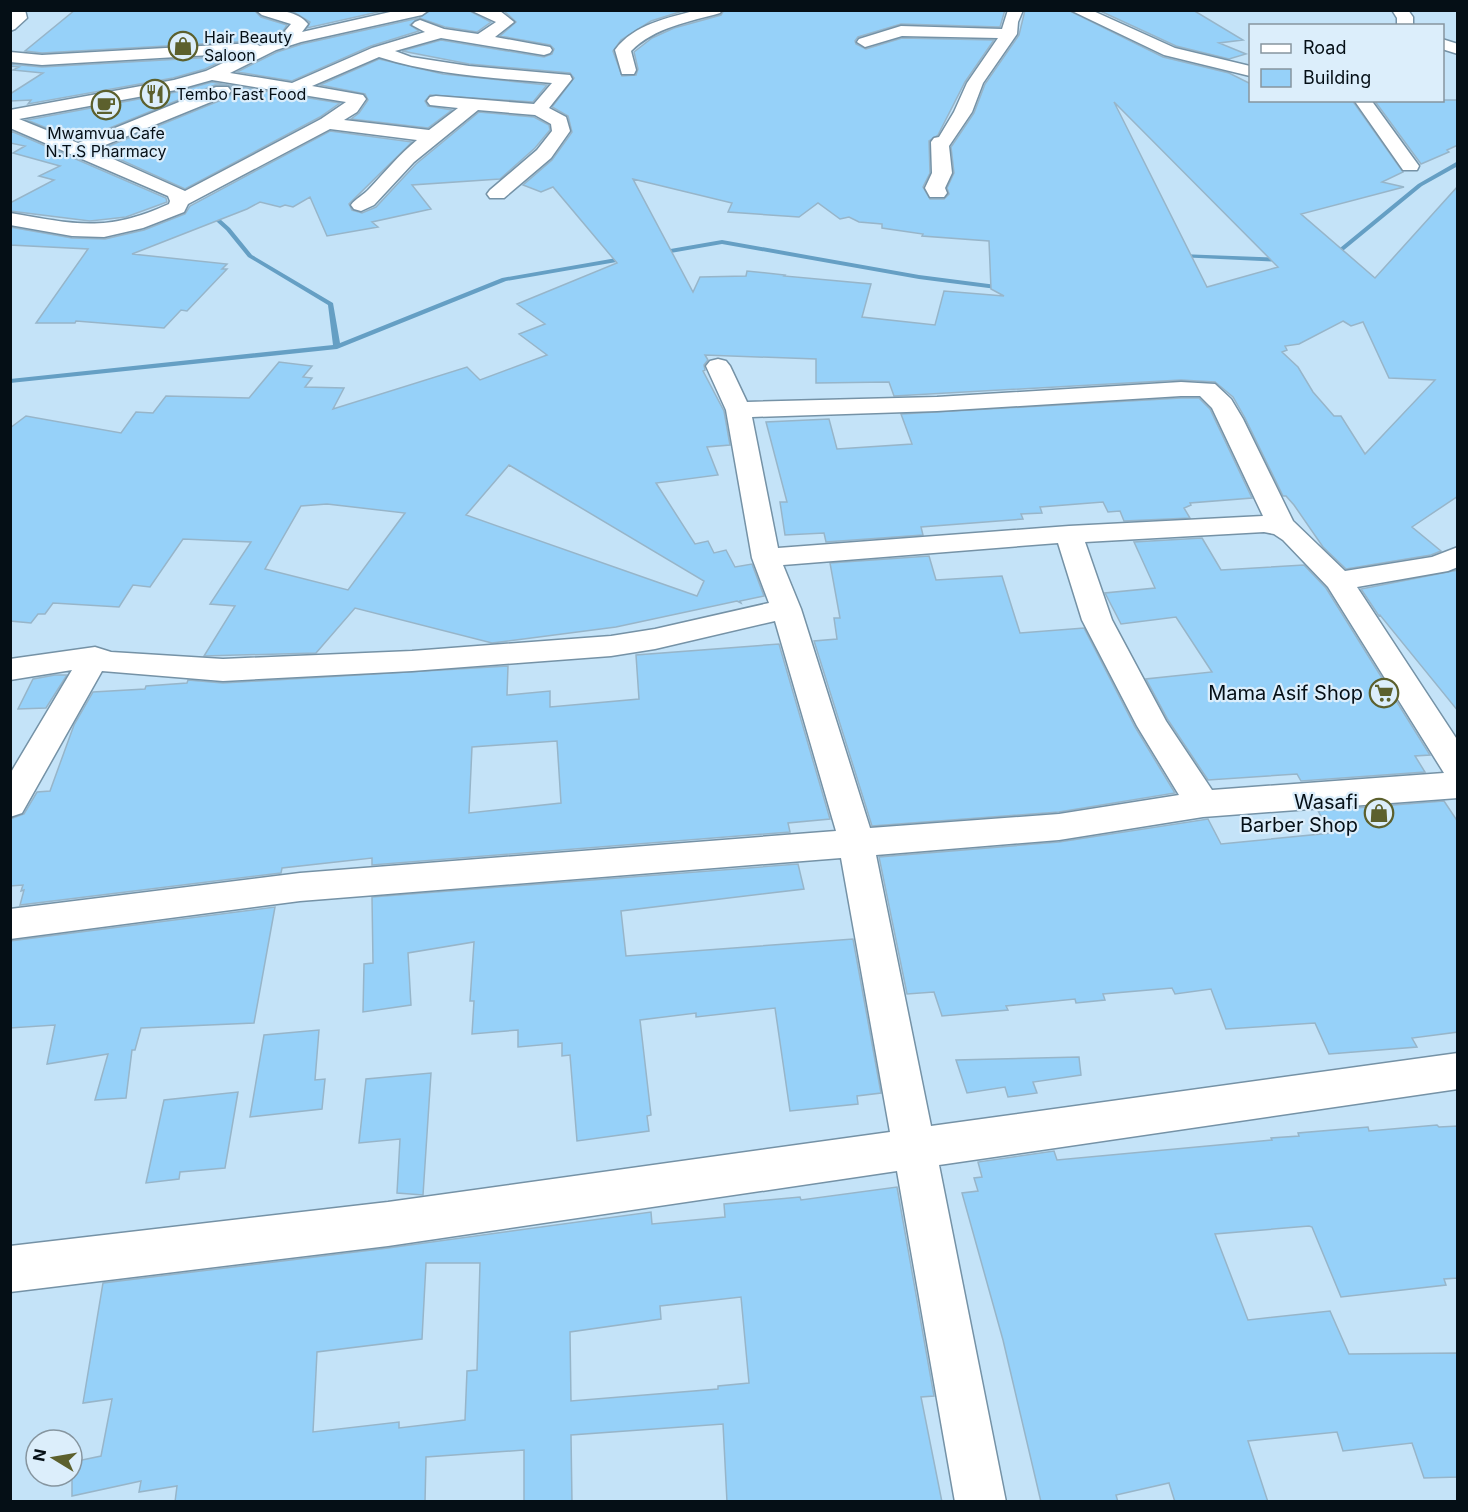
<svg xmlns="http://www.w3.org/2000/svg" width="1468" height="1512" font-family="Inter,sans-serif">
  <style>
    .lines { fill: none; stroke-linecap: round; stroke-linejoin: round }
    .stream { fill: #659fc4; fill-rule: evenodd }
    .building { fill: #96d1f9; stroke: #97b5c9; stroke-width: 1.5; fill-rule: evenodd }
    .street-casing { stroke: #7592a6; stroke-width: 3 }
    .street { fill: #fff; fill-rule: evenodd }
    .labels { text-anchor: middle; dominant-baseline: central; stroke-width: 4.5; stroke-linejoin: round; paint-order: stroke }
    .far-poi-label { font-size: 16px; fill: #050f16; stroke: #dceefb; text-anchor: start }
    .poi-label { font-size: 20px; fill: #050f16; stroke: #dceefb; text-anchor: end }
  </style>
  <rect width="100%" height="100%" fill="#c4e3f8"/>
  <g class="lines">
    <path class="stream" d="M1458,161V166L1422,186L1333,259H1329V257L1418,184Z
      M207,211H211L230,228L252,255L333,303L340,343L502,278L628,256L631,258L628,260L506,281L337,349L10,383V379L333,345L328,305L248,257L226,230L207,213Z
      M722,240L919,275L1004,286L1007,288L1004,290L919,279L722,244L659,255L656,253L659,251Z
      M1180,254L1284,258L1287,260L1284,262L1178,257V255Z"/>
  </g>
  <path class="building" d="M75,10H254L261,17L287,25L283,31L285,35L260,44L254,41L42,53L25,51Z
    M290,10H387L307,28L310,22Z
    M431,10H468L491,22L477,32L445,27L419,18Z
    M503,10H686L651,21L621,40L613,51L622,76L636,75L638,69L634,52L652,38L674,28L721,15L724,10H1005L1000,27L901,24L858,37L855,41L856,44L866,49L902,38L994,40L965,82L938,135L929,141L930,173L923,187L930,199H944L949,194L947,188L954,173L951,147L974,113L985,84L1019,35L1025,10H1068L1163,57L1229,73L1251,84V100H1352L1403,172L1382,182L1404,187L1301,214L1375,278L1458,186V496L1412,527L1441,551L1431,555L1346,569L1323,547L1294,505L1286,496H1283L1245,418L1233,397L1215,382L1181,380L894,396L889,382L816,383V359L705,355L708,360L704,365L705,370L703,371L724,411L730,445L707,447L718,475L656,483L695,544L708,541L714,553L726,550L735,567L752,564L764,596L740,601L741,603L737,601L616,627L492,643L355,608L316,653L204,656L235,606L210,604L251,542L183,539L150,587L133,585L119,607L53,603L45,614H38L31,623L10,621V428L26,416L121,433L136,412L153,413L166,396L249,398L279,362L312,366L303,377L312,378L305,387L344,388L333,409L467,367L480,380L547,355L519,334L545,324L517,304L617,263L553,187L541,192L523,185L552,160L572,132L568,116L552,107L574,78L570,73L469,64L402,51L441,40L544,57L552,54L554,49L550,45L500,36L516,22ZM1114,102L1278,267L1207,287ZM633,179L732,203L728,212L799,217L818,203L840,219L849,217L859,222L882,224V228L923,234L922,236L989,241L991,289L1004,296L944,291L935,325L862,317L871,284L784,276L785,275L747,271L746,276L700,277L693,292ZM1343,321L1351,326L1363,322L1389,378L1435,380L1365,454L1341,416H1334L1313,392L1298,367L1282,352L1287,350L1285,346L1299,344ZM509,465L704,581L697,596L466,515ZM327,504L405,513L348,590L265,569L301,506Z
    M1098,10H1193L1243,40L1219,43L1246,54L1229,59L1176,46Z
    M419,18L410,25L419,31L371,46L292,81L237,72L277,52L302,44Z
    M233,56L205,69L173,78L28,104L31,100L10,101V94L43,73L13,70L19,67L10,66V64L42,67Z
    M379,59L443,74L547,85L533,102L430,95L425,101L428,106L452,110L428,128L351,119L359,113L368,100L365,94L320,85Z
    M212,82L227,85H215L78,141L27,120L176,92Z
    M228,85L340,103L320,117L185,189L99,150L229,97L233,91Z
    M1374,100H1458V145L1447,150L1449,152L1421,164Z
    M479,112L534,117L549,125L550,130L535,148L500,179L412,185L431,209L372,222L378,227L327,236L310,197L293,207L285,205L280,207L260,202L247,209L132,254L227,264L222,269H227L187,311L181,310L164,328L76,321L75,323H36L88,249L10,245V227L72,238L105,239L144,230L185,214L190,206L330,131L412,142L349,204L352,210L362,213L376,207L416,164Z
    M11,131L166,198L167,202L126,217L90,221L10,211V203L54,180L39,176L60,166L13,153L25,146L10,143Z
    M1181,398H1199L1210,409L1252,498L1190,503L1191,505L1184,508L1190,518L1124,521L1120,511L1108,512L1103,502L1040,507L1042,513L1021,514L1023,519L921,527L923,535L826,542L824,533L785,535L780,502H787L766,422L829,419L837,449L912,444L901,414Z
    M1202,538L1221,570L1304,565L1326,588L1430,755L1415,756L1425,772L1301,781L1297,774L1208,780L1168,720L1146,679L1212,672L1176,617L1121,624L1105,593L1155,588L1134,542Z
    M929,556L936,580L1002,576L1020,633L1084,628L1135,727L1175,793L1059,812L872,826L814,641L837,639L834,618H840L830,563Z
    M1458,570V711L1380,615L1379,616L1361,589Z
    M779,644L830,819L788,823L790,832L372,865V858L282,868L281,873L20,905L24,890L21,891L23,885L10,886V819L24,814L37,792L50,791L74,725L93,692L145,689L146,686L187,683L188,680L223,683L508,666L507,695L550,691V707L639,699L636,655ZM557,741L561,803L469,813L472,747Z
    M55,675H67L46,708L18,709L33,679Z
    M1444,801L1458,822V1032L1412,1038L1417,1047L1329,1054L1315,1023L1226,1029L1211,989L1175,994L1172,988L1103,994L1105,1000L1076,1003L1075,999L1006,1006L1008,1010L942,1016L934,992L907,994L879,857L1059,842L1208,819L1221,844L1331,833L1318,811Z
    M798,864L804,889L621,911L626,956L853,939L881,1093L857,1096L858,1104L790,1111L775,1008L696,1017V1013L640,1020L651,1115L647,1116L649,1131L577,1141L570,1055L562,1056V1043L518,1047V1030L472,1034L474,1001H470L474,942L408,953L411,1005L363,1012L364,964L373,963L372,897Z
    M275,907L254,1023L141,1028L135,1050H132L126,1098L95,1100L108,1054L47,1064L55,1025L10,1028V941Z
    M319,1030L315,1080L325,1079L322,1109L250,1117L264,1035Z
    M1079,1057L1081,1075L1033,1082L1037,1093L1008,1097L1005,1087L967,1093L956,1060Z
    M431,1073L423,1195L397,1193L400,1139L359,1143L366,1079Z
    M238,1092L225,1168L180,1172L179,1179L146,1183L164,1100Z
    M1437,1125L1439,1127L1458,1126V1278L1444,1279L1446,1285L1341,1297L1312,1227L1309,1226L1215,1234L1248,1320L1330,1311L1349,1354L1458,1353V1477L1424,1478L1412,1443L1343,1451L1337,1432L1248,1441L1268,1502H1175L1169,1483L1116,1495L1118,1502H1041L1003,1340L962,1193L978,1191L974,1178L982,1177L978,1162L1054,1151L1057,1160L1272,1140L1271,1138L1299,1136L1298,1133L1368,1127L1369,1131Z
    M897,1187L934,1396L921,1397L942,1502H727L723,1424L571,1435L572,1502H524V1450L426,1457L425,1502H175L177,1486L139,1492L141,1481L72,1496V1462L101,1456L112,1399L83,1403L103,1283L388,1248L651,1212L652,1224L725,1217L724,1204L800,1197L801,1200ZM426,1263H480L477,1370L467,1371L465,1420L399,1428V1422L313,1432L317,1352L422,1339ZM741,1297L749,1383L718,1386V1389L571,1401L570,1332L661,1319L660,1306Z"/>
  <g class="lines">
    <g class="street-casing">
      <path id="street" d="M10,10H25L27,18L15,29L10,31Z
        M256,10C273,10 296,9 308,24L302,32L399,10H429L422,15L301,42L276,50L230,73L292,83L372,48L425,32L412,25L415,22L420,20L444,29L478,34L496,22L470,10L500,11L514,22L495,37L550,47L552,50L550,53L544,55L441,38L395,51L411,57L469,66L570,75L572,79L549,108L566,117L570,131L551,158L504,198H490L487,194L490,190L537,150L552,131L551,124L535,115L478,110L414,162L374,205L361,211L354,209L351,205C356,198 364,195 369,189C385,172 399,155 417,140L330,129L188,204L184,212L143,228L104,237L72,236L10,225V213C76,224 105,233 169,204L170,201L168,196L10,128V110L174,80L206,71L244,53L42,65L10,62V52L42,55L254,43L260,46L288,36L285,31L291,24L262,15ZM379,57C435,75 494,78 552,83L534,104L436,96L430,97L427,101L430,105L458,108L429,130L344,120L357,112L366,99L363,95L312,86ZM212,80L346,102L321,119L185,191L93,150L228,95L231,91L228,87H216L78,143L19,119L176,90Z
        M697,10H722L720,13C689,22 655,27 631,51L636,70L634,74H622L615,50C634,24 668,18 697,10Z
        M1008,10H1023L1018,22L1017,34L983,83L972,112L949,146L952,173L945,188L947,193L944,197H930L925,188L932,173L931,142L934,138L939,137L954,112L967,83L998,38L902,36L865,47L857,42L859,39L901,26L1002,29Z
        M1070,10H1091L1175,48L1250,66V76L1164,55Z
        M1392,10H1408L1413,17V26H1397V18Z
        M1442,39L1458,44V54L1442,49Z
        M1354,100H1371L1419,166L1417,170H1403Z
        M718,359L726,361L730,366L747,402L937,397L1181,382L1215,384L1231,399L1243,419L1293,521L1345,571L1432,557L1458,547V567L1448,571L1357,587L1458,741V798L1203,817L1059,840L876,855L931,1126L1458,1053V1089L939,1165L1006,1502H955L897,1171L388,1246L10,1292V1246L388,1202L890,1132L841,858L300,901L10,939V909L300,873L836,831L775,621L655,649L611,656L412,671L223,681L102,671L22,813L10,817V774L72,670L10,680V659L95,647L111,652L223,659L412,651L611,636L655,629L769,603L752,558L726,410L706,366L710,361ZM1181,396H1200L1212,408L1263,516L1069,526L778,548L752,417L937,411ZM1264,532L1274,534L1283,540L1328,587L1444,773L1212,790L1166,721L1112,620L1085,542ZM1058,543L1082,620L1137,726L1179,795L1059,814L870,828L801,609L783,565Z"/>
    </g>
    <use href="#street" class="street"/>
  </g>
  <defs>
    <g id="shop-ring" transform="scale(1.5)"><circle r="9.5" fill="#dceefb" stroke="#5c602d" stroke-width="1.5"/><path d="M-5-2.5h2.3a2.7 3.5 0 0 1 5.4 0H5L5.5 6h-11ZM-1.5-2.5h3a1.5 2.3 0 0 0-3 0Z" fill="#5c602d"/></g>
    <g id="restaurant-ring" transform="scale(1.5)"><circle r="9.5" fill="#dceefb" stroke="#5c602d" stroke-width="1.5"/><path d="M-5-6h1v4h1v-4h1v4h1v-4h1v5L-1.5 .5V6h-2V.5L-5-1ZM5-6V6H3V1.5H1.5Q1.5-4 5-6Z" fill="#5c602d"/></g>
    <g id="cafe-ring" transform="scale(1.5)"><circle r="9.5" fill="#dceefb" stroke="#5c602d" stroke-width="1.5"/><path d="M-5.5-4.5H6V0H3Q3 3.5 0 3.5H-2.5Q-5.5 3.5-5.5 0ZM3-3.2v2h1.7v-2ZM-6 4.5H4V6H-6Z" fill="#5c602d"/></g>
    <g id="supermarket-ring" transform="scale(1.5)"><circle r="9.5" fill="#dceefb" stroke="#5c602d" stroke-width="1.5"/><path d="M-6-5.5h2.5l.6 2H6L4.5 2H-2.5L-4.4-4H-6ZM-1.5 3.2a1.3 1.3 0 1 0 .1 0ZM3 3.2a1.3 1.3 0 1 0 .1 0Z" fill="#5c602d"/></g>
  </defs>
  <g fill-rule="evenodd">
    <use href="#shop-ring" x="183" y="46"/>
    <use href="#restaurant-ring" x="155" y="94"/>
    <use href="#cafe-ring" x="106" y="105"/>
    <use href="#supermarket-ring" x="1384" y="693"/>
    <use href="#shop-ring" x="1379" y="813"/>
  </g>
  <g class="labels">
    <g class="far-poi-label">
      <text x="204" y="37">Hair Beauty<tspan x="204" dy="18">Saloon</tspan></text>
      <text x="176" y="94">Tembo Fast Food</text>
      <text x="106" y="133" text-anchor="middle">Mwamvua Cafe<tspan x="106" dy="18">N.T.S Pharmacy</tspan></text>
    </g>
    <g class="poi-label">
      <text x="1363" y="693">Mama Asif Shop</text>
      <text x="1358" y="802">Wasafi<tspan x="1358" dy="23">Barber Shop</tspan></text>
    </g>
  </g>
  <rect width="1468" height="1512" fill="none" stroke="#050f16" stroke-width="24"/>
  <rect x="1249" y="24" width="195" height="78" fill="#dceefb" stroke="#86959f" stroke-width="1.5"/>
  <rect x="1261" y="44" width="30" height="9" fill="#ffffff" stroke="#86959f" stroke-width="1.5"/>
  <text x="1303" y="54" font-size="18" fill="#050f16">Road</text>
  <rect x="1261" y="69" width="30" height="18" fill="#96d1f9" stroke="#86959f" stroke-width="1.5"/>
  <text x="1303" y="84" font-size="18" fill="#050f16">Building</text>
  <g transform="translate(54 1458) rotate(281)"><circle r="28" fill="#dceefb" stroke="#86959f" stroke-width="1.5"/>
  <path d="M0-4.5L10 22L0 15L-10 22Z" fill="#5c602d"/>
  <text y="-9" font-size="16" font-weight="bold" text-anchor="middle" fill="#050f16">N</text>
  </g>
</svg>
